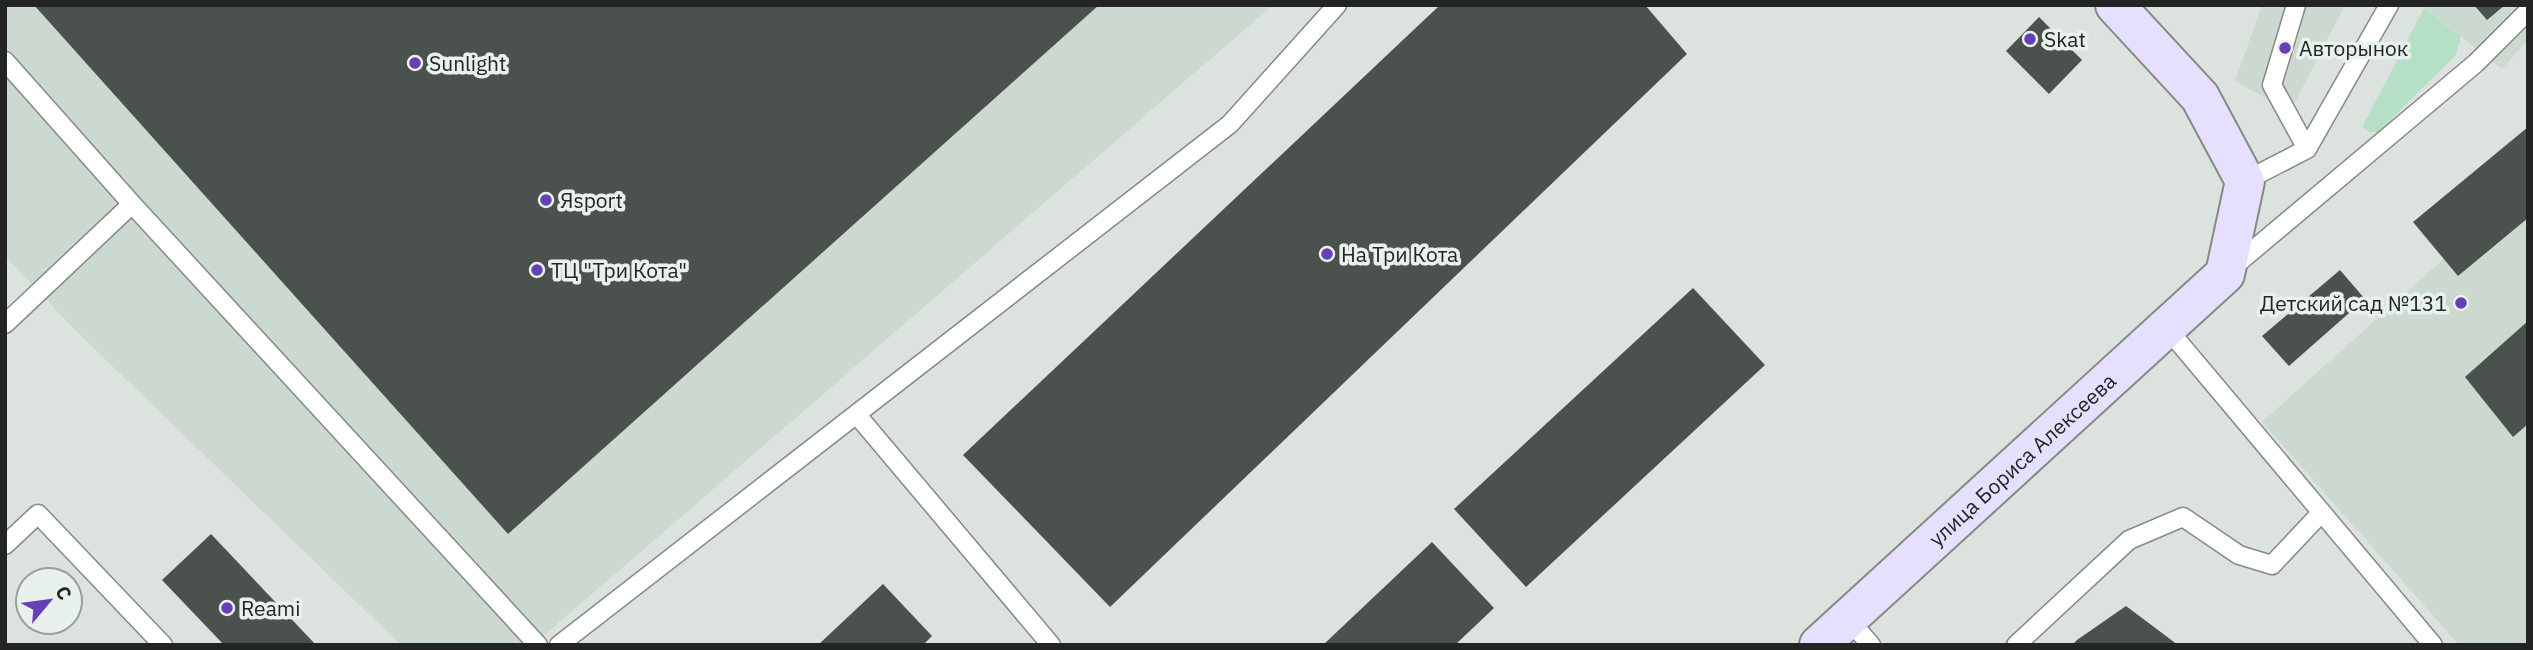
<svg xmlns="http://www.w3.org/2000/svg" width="2533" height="650" font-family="'IBM Plex Sans',sans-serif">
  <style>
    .built { fill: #cbd9d0 }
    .green { fill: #b6e0c6 }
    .building { fill: #4b524e }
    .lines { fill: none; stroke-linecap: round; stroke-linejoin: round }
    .lane-casing { stroke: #848b86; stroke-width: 21 }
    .secondary-casing { stroke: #848b86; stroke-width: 42 }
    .lane { stroke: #fff; stroke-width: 18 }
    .secondary { stroke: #e6dffe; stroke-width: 38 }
    .poi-dot { fill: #663fb7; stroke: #e9f1ec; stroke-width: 2.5 }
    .labels { text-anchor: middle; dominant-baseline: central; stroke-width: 7; stroke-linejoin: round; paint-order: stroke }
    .poi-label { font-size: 21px; fill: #232524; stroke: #e9f1ec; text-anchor: start }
    .street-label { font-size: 21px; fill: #232524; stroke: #e9f1ec }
  </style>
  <rect width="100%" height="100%" fill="#dce3df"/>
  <path class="built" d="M5,5H1273L533,645H401L74,329L5,256Z
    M2262,5H2345L2290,112L2235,81Z
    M2421,5H2528V39L2502,69Z
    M2528,183V645H2459L2262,422Z"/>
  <path class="green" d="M2424,8L2461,37L2455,56L2378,132H2369L2363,128L2364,124Z"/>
  <path class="building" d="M34,5H1099L508,534Z
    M1440,5H1645L1687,54L1110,607L963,455Z
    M2474,5H2505L2487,20Z
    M2039,17L2082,60L2049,94L2006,51Z
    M2528,127V218L2458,276L2413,222Z
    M2340,270L2365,299L2289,366L2262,336Z
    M1693,288L1765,365L1526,587L1454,509Z
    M2528,321V424L2513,437L2465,377Z
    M211,534L316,645H224L162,580Z
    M1432,542L1494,608L1455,645H1323Z
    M883,584L932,636L923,645H818Z
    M2126,606L2178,645H2072L2077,640Z"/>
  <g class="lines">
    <g class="lane-casing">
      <path id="lane" d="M2296,5L2272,85L2307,149
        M5,61L132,204L538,645
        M2245,181L2307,149L2389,5
        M2233,267L2476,63L2528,11
        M5,324L132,204
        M2166,327L2433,645
        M857,415L1051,645
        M5,545L38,514L163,645
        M1848,619L1871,645
        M559,645L1230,124L1337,5
        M2016,645L2129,540L2183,517L2239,555L2272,565L2321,513"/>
    </g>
    <g class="secondary-casing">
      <g id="secondary">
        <path id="s1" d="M1819,645L2225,274L2245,181L2200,97L2115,5"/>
      </g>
    </g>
    <use href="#lane" class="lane"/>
    <use href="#secondary" class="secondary"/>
  </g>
  <g class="poi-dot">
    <circle cx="2030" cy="39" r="7"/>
    <circle cx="2285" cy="48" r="7"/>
    <circle cx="415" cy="63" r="7"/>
    <circle cx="546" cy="200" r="7"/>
    <circle cx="1327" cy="254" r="7"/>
    <circle cx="537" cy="270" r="7"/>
    <circle cx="2461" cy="303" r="7"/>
    <circle cx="227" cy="608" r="7"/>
  </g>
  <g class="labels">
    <g class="poi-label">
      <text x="2044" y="39">Skat</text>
      <text x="2299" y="48">Авторынок</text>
      <text x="429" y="63">Sunlight</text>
      <text x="560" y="200">Яsport</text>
      <text x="1341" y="254">На Три Кота</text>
      <text x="551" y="270">ТЦ "Три Кота"</text>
      <text x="2447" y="303" text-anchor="end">Детский сад №131</text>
      <text x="241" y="608">Reami</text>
    </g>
    <g class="street-label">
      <text stroke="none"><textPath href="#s1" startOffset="275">улица Бориса Алексеева</textPath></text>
    </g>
  </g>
  <rect width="2533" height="650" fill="none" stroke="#232524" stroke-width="14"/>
  <g transform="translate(49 601) rotate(61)"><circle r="33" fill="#e9f1ec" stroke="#9a9f9c" stroke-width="2"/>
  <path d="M0-5L12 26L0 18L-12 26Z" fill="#663fb7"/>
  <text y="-10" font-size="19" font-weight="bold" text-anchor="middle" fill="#232524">С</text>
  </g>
</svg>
